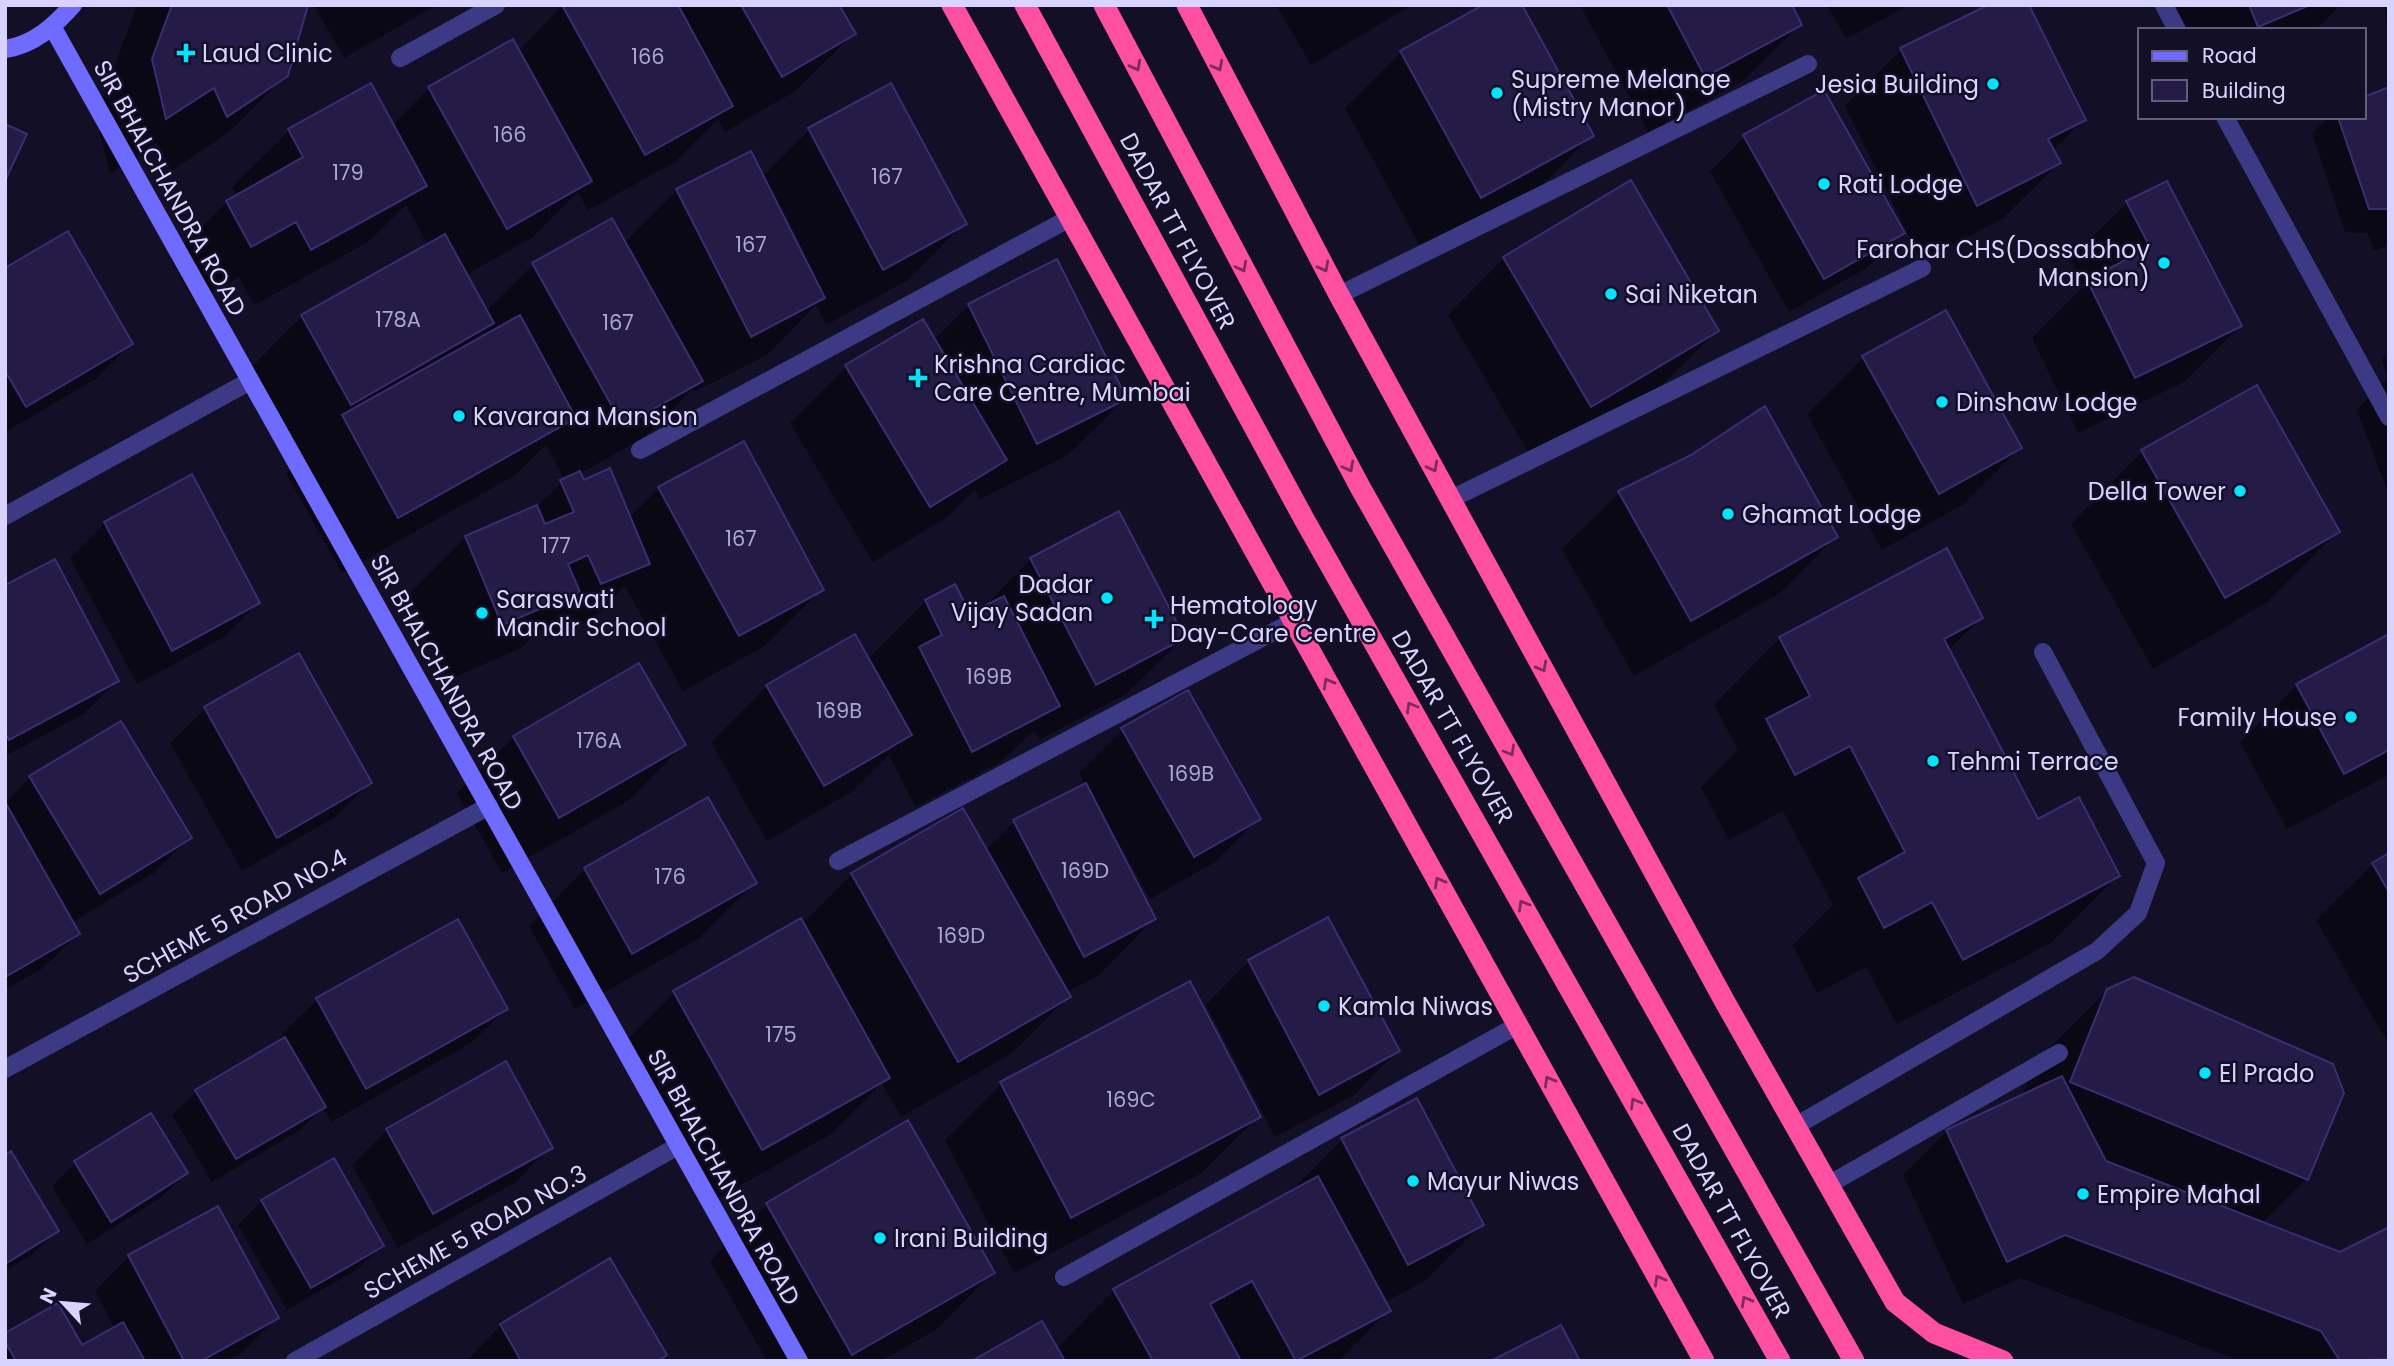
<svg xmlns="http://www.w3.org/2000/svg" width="2394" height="1366" font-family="Poppins,sans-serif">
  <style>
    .shadow { fill: #0007; fill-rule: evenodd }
    .building { fill: #241b47; stroke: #3b2d73; stroke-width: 2 }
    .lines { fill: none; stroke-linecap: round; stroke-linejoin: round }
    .lane { stroke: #3d3a85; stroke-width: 18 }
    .street { stroke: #3d3a85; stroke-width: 18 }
    .secondary { stroke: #6f6bff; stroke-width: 18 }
    .highway { stroke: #ff4fa3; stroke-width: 21 }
    .oneway { stroke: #7d2c5e }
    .poi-dot { fill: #00e5ff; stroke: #130f26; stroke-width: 2.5 }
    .labels { text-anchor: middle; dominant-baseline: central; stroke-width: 5; stroke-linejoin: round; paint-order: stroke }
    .number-label { font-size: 21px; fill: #aca6d1 }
    .poi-label { font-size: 24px; fill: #d9d4ff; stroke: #130f26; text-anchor: start }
    .street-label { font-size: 24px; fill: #d9d4ff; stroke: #130f26 }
  </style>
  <rect width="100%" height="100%" fill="#130f26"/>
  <path class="shadow" d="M137,5H307L286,75L229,132L171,171L157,143L110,174L96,117Z
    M314,5H437L344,58Z
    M563,5H837L853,34L797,90L725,132L718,119L675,162L588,210L578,192L533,237L466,275L486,311L533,265L612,220L624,243L677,190L762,177L809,130L890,86L964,223L908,280L826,325L816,305L767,355L694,392L693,389L645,437L579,474L583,483L629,518L659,488L822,589L765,646L683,691L625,586L591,620L545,640L540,629L521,648L446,681L409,594L466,537L535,508L565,480L546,445L517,474L342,573L286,473L303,456L246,373L302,316L428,245L406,205L368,242L254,305L239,277L194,302L170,258L227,202L237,196L232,187L289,131L370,86L392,126L429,88L518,51ZM483,332L485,337L472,343Z
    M1276,5H1412L1311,65Z
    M1580,5H1790L1800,24L1743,81L1648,132Z
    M1827,5H1909L1846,39Z
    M2170,5H2340L2316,30H2180Z
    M2385,5H2389L2386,25Z
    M1901,50L2083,120L2053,151L2059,163L2002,219L1921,261L1845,106Z
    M1401,52L1592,135L1536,192L1424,253L1345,108Z
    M2389,89V246L2374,250L2367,233L2345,232L2312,133L2329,117H2364Z
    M1744,137L1903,232L1868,267L1789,312L1710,171Z
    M2166,183L2240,326L2184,382L2078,433L2032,338L2084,286L2070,259L2127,203Z
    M1504,258L1717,331L1660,387L1534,462L1448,315Z
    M5,270L131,343L97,378L5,432Z
    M969,305L1125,399L1068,455L980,499L975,489L949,516L873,562L790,423L846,367L934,340Z
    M2389,353V496L2357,410L2387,379L2382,359Z
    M1863,358L2020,448L1964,504L1882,550L1807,414Z
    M2142,452L2337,532L2266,603L2153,669L2071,524Z
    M1692,456L1836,536L1780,593L1634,676L1562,549L1619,493Z
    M191,476L258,602L224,637L137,684L70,558L105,523Z
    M1031,559L1183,638L1126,694L1039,740L1034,730L1001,762L915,807L889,755L853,791L767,841L711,742L767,686L867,660L926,601L969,616L980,611Z
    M5,587L117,681L82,715L5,756Z
    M1981,618L1948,651L2038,821L2118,875L2052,942L1897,1024L1866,967L1817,993L1793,945L1833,905L1783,811L1729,840L1701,787L1738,750L1714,705L1780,638Z
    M2389,636V775L2287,829L2240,742L2297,685Z
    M298,655L370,783L335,817L242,871L170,743L205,709Z
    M638,665L684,744L628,801L502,873L457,793L514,737Z
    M1122,730L1259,818L1215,862L1150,899L1121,847L1118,849L1154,919L1098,976L1066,992L1068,997L1012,1053L901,1117L882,1083L831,1134L706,1205L618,1049L674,993L800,920L802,924L852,874L985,851L1014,822L1085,785L1079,773Z
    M30,778L189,838L155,872L71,923L78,934L43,968L5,990V803Z
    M2389,855V1045L2316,920L2373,864Z
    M585,869L754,883L698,939L575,1009L529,926Z
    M457,921L506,1009L471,1043L331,1122L323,1107L300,1130L212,1182L172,1115L196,1092L285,1039L282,1034L317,1000Z
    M1249,961L1397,1051L1354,1095L1275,1137L1206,1005Z
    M2108,990L2306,1179L2261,1224L2340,1254L2389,1229V1361H2241L2020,1278L1963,1304L1903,1175L1947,1131L2022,1096L2035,1062Z
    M505,1064L550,1147L516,1182L398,1248L352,1165L387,1130Z
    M1001,1084L1259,1116L1202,1173L1014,1273L945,1140Z
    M908,1123L993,1272L937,1329L881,1361H767L710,1261L767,1205Z
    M1342,1140L1482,1224L1425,1281L1385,1302L1389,1310L1339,1361H975L1056,1349L1114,1290L1288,1194Z
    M5,1157L57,1231L33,1254L5,1271Z
    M76,1162L186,1173L162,1197L87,1244L52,1186Z
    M262,1201L382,1245L358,1269L287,1310L238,1225Z
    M129,1256L277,1317L243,1352L227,1361H5V1335L81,1348L114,1327L95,1291Z
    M501,1325L665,1355L659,1361H467Z"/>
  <path class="building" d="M172,5H308L288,76L227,117L214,88L166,119L152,59Z
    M562,5H678L733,106L645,155Z
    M741,5H839L856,34L782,77Z
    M1483,5H1522L1594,136L1481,198L1400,51Z
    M1667,5H1792L1802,25L1705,77Z
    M1988,5H2029L2086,120L2048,139L2061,163L1977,206L1900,48Z
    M2249,5H2310L2258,27Z
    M513,39L592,181L507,229L428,87Z
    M371,83L427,186L311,250L296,222L251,247L226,201L303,157L288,129Z
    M891,83L967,224L883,270L808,128Z
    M2389,87V209H2369L2338,117H2364V97Z
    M1824,90L1905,233L1824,279L1743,135Z
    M5,124L27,134L5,181Z
    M751,151L825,298L751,337L676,189Z
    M1631,180L1719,331L1591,407L1503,257Z
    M2167,181L2242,326L2135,378L2087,280L2150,247L2126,201Z
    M612,218L703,381L623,426L532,263Z
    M68,231L133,344L26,407L5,371V268Z
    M445,234L494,323L351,405L301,315Z
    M1057,259L1127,399L1037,444L968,304Z
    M1946,310L2022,448L1939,494L1862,356Z
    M520,315L576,418L398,518L342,415Z
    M923,319L1007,460L930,507L845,365Z
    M2257,385L2340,532L2225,598L2141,450Z
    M1765,406L1838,537L1691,621L1618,491L1691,455Z
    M744,441L824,590L739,636L658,487Z
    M610,468L650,564L601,584L588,555L568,564L580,592L502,625L465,536L537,505L545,524L574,512L560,480L580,471L584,480Z
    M192,474L260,603L172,651L104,522Z
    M1119,511L1185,638L1096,685L1030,558Z
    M1947,548L1983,618L1944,639L2038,819L2079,797L2120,876L1963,960L1932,902L1884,928L1858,878L1905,852L1850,746L1795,775L1766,719L1810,696L1779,637Z
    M55,559L119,681L9,740L5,733V585Z
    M955,584L970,613L1004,596L1060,706L972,752L919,647L942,635L925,600Z
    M855,634L912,735L824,786L766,685Z
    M2389,634V750L2344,774L2296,684Z
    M299,653L372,783L277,838L204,707Z
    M639,663L686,745L559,818L513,736Z
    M1188,690L1261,819L1194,857L1121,728Z
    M121,721L192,838L100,894L29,776Z
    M1086,783L1156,919L1084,957L1013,820Z
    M708,797L757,883L632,954L584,868Z
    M5,802L80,934L5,977Z
    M963,808L1071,997L958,1062L851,873Z
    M2389,853V892L2372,863Z
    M1328,917L1400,1051L1319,1095L1248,960Z
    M801,918L890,1078L762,1150L673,991Z
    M458,919L508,1009L366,1089L316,998Z
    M2134,977L2333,1064L2344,1093L2308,1180L2070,1082L2107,989Z
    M1190,981L1261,1117L1071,1218L1000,1082Z
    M285,1037L326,1107L236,1159L195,1090Z
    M506,1061L553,1148L433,1214L386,1129Z
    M2062,1076L2106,1161L2340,1252L2389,1227V1359L2340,1361L2321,1331L2065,1235L2007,1262L1946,1130Z
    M1417,1098L1484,1225L1408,1265L1341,1138Z
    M151,1113L188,1173L111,1222L74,1161Z
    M908,1120L995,1273L852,1355L766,1203Z
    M11,1151L59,1231L5,1264V1155Z
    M334,1158L384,1246L311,1288L261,1200Z
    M1318,1176L1391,1311L1296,1361L1252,1281L1210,1304L1241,1361H1153L1113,1289Z
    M218,1206L279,1318L201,1361H184L128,1255Z
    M610,1258L667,1355L658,1361H521L500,1324Z
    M58,1303L82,1345L123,1322L145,1361H16L5,1342V1333Z
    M1042,1321L1065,1361H972Z
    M1561,1325L1580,1361H1491Z"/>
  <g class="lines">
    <path class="lane" d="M400,58L496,5
      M1339,295L1808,64
      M640,450L1070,218
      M1451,499L1922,268
      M838,861L1294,621
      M1794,1127L2097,951L2138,913L2156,863L2043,652
      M1828,1185L2059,1053
      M1064,1277L1518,1025"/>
    <path class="street" d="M2164,5L2177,30
      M2225,117L2389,417
      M5,516L250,381
      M5,1069L489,806
      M295,1361L678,1146"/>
    <path class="secondary" d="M53,28L799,1361
      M5,49C34,45 54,26 73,5"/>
    <path class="highway" d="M952,5L1704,1361
      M1025,5L1304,519L1780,1361
      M1104,5L1360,487L1854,1361
      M1187,5L1339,295L1725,1002L1895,1302L1934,1333L2003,1361"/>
  </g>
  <defs><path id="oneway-chevron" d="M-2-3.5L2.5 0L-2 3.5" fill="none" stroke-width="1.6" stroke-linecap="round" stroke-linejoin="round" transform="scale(1.75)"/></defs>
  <g class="oneway">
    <use href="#oneway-chevron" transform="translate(1136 66) rotate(62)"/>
    <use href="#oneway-chevron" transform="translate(1218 66) rotate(62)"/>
    <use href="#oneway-chevron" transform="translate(1242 267) rotate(62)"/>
    <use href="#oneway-chevron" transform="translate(1324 267) rotate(62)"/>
    <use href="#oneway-chevron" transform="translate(1349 467) rotate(62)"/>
    <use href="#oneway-chevron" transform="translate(1433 467) rotate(62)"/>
    <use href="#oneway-chevron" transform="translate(1542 667) rotate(61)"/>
    <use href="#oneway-chevron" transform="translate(1328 683) rotate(-119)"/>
    <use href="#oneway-chevron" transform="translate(1411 707) rotate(-120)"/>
    <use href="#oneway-chevron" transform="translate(1510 751) rotate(60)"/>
    <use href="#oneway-chevron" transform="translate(1439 882) rotate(-119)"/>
    <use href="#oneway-chevron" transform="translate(1523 905) rotate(-120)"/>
    <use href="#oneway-chevron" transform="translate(1549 1081) rotate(-119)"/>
    <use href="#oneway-chevron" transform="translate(1635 1103) rotate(-120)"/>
    <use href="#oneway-chevron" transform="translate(1659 1280) rotate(-119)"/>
    <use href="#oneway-chevron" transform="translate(1746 1301) rotate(-119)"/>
  </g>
  <g class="poi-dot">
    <path d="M182.5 42.5h7v7h7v7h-7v7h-7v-7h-7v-7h7z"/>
    <circle cx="1993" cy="84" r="7"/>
    <circle cx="1497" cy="93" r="7"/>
    <circle cx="1824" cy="184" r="7"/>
    <circle cx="2164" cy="263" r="7"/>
    <circle cx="1611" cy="294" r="7"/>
    <path d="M914.5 367.5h7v7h7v7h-7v7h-7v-7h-7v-7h7z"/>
    <circle cx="1942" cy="402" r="7"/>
    <circle cx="459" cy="416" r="7"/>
    <circle cx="2240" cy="491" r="7"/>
    <circle cx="1728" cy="514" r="7"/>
    <circle cx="1107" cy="598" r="7"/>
    <circle cx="482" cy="613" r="7"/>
    <path d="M1150.5 608.5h7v7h7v7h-7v7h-7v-7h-7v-7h7z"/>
    <circle cx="2351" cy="717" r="7"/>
    <circle cx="1933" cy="761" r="7"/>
    <circle cx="1324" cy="1006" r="7"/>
    <circle cx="2205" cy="1073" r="7"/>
    <circle cx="1413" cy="1181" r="7"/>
    <circle cx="2083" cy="1194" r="7"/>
    <circle cx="880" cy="1238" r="7"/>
  </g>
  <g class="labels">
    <g class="number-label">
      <text x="648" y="56">166</text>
      <text x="510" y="134">166</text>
      <text x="348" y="172">179</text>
      <text x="887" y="176">167</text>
      <text x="751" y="244">167</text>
      <text x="398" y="319">178A</text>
      <text x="618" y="322">167</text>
      <text x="741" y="538">167</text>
      <text x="556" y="545">177</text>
      <text x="989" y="676">169B</text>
      <text x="839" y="710">169B</text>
      <text x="599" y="740">176A</text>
      <text x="1191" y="773">169B</text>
      <text x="1085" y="870">169D</text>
      <text x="670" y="876">176</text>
      <text x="961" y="935">169D</text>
      <text x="781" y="1034">175</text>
      <text x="1131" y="1099">169C</text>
    </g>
    <g class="poi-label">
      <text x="202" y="53">Laud Clinic</text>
      <text x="1511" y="79">Supreme Melange<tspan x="1511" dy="28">(Mistry Manor)</tspan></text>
      <text x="1979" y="84" text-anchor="end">Jesia Building</text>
      <text x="1838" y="184">Rati Lodge</text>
      <text x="2150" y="249" text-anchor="end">Farohar CHS(Dossabhoy<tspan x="2150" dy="28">Mansion)</tspan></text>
      <text x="1625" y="294">Sai Niketan</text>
      <text x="934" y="364">Krishna Cardiac<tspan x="934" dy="28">Care Centre, Mumbai</tspan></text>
      <text x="1956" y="402">Dinshaw Lodge</text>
      <text x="473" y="416">Kavarana Mansion</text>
      <text x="2226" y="491" text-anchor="end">Della Tower</text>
      <text x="1742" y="514">Ghamat Lodge</text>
      <text x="1093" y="584" text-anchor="end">Dadar<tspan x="1093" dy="28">Vijay Sadan</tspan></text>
      <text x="496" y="599">Saraswati<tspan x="496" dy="28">Mandir School</tspan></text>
      <text x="1170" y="605">Hematology<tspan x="1170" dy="28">Day-Care Centre</tspan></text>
      <text x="2337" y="717" text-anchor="end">Family House</text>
      <text x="1947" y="761">Tehmi Terrace</text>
      <text x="1338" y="1006">Kamla Niwas</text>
      <text x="2219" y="1073">El Prado</text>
      <text x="1427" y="1181">Mayur Niwas</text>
      <text x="2097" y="1194">Empire Mahal</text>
      <text x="894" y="1238">Irani Building</text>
    </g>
    <g class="street-label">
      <text transform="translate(170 188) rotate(61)">SIR BHALCHANDRA ROAD</text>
      <text transform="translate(1178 231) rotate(62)">DADAR TT FLYOVER</text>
      <text transform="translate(447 682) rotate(61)">SIR BHALCHANDRA ROAD</text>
      <text transform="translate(1453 727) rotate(60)">DADAR TT FLYOVER</text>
      <text transform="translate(235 916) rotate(-29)">SCHEME 5 ROAD NO.4</text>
      <text transform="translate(724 1177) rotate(61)">SIR BHALCHANDRA ROAD</text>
      <text transform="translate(1732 1221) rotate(61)">DADAR TT FLYOVER</text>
      <text transform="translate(475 1232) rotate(-29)">SCHEME 5 ROAD NO.3</text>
    </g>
  </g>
  <rect width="2394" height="1366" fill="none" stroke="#d9d4ff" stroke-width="14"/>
  <rect x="2138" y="28" width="228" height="91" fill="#130f26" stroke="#625e7d" stroke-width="2"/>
  <rect x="2152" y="51" width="35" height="10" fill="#6f6bff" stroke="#625e7d" stroke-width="2"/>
  <text x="2202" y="63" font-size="21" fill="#d9d4ff">Road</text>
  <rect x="2152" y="80" width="35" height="21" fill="#241b47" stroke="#625e7d" stroke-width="2"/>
  <text x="2202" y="98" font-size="21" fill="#d9d4ff">Building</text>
  <g transform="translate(63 1303) rotate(296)" stroke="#130f26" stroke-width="5" paint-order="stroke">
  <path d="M0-5L12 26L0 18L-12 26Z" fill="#d9d4ff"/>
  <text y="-10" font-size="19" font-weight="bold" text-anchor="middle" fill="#d9d4ff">N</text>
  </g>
</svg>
